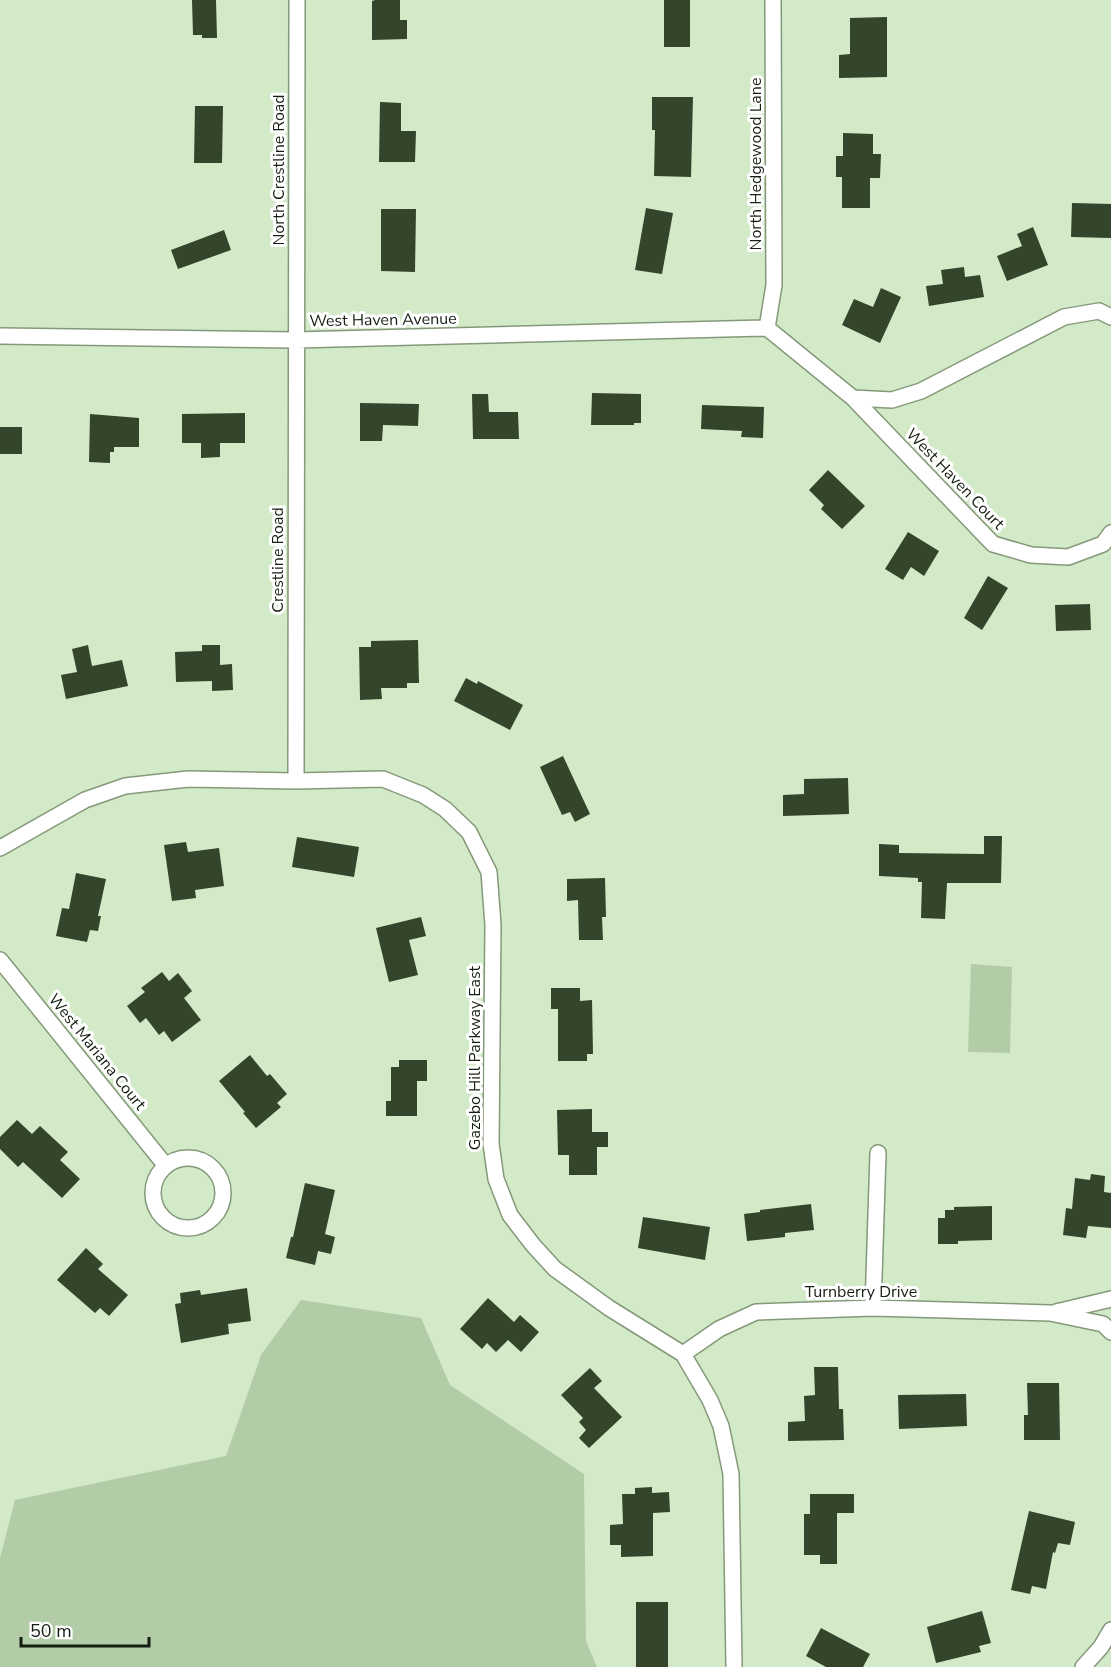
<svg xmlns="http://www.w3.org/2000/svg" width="1111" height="1667" font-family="'Nunito Sans',sans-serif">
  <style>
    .green { fill: #b3cca8 }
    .building { fill: #33452a }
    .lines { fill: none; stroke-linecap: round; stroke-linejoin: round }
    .street-casing { stroke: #84997a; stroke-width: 18 }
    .street { stroke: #fff; stroke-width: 15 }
    .labels { text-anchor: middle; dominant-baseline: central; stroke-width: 6; stroke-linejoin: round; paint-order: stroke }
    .street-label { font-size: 16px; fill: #161e12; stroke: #fff }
  </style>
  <rect width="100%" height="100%" fill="#d3eac9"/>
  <path class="green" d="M971,964L1012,967L1010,1053L968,1052Z
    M301,1300L421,1318L450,1385L584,1474L586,1641L597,1667H0V1558L15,1500L226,1456L261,1355Z"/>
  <path class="building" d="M192,0H216L217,38H202V35H193Z
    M375,0H400V20H407V39L372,40V1Z
    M664,0H690V47H664Z
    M887,17V77L839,78V55L850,54V18Z
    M652,97H693L691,177L654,176L655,130H652Z
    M380,102L401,103V131H416L415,162H379Z
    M195,106H223L222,163H194Z
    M843,133L873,134V154H881L880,178H870V208H842V177H836V156H843Z
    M1072,203L1111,204V238L1071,237Z
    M646,208L673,213L662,274L635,270Z
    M381,209H416L415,272L381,271Z
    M1033,227L1048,265L1007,281L997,256L1022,246L1017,234Z
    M224,230L231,250L178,269L171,250Z
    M964,267L965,277L980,275L984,297L929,306L926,286L943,284L941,270Z
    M881,288L901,297L880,343L842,325L854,299L873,307Z
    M592,393L641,394V423H634V425H591Z
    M472,394H488L489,412H518L519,439H473Z
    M360,403L419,404L418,426L383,425L382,441H360Z
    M702,405L764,407L763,438L741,437L742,431L701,429Z
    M245,413V443H220V457L201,458V443H182V414Z
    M90,414L139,418V447H114V452H110V463L89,462Z
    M0,427H22V454H0Z
    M828,470L865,506L842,529L821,509L824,505L809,490Z
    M908,532L939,551L924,576L911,567L903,580L885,569Z
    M988,576L1008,588L982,630L964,618Z
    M1090,604L1091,630L1056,631L1055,605Z
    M418,640L419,683H407V688H381L382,699L360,700L359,647H371V641Z
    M88,645L92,666L122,660L128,686L66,699L61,675L77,672L72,649Z
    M202,645H220V665L232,664L233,690L212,691V681L176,682L175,652L202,651Z
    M466,678L477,684L478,681L523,705L510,730L454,701Z
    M563,756L590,814L575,822L570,812L562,815L540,767Z
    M848,778L849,814L783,816V795L804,794V779Z
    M984,836H1002L1001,883H947L945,919L921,918L922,882H918V878L879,876V844L899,845V853L984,854Z
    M297,837L359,847L354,877L292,867Z
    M186,842L188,852L219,848L224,886L195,890L196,898L172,901L164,845Z
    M76,873L106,879L98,916H101L98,931L90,930L87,942L56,936L62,908L69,909Z
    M605,878L606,917H602L603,940H579L578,900L567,901V879Z
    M421,917L426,936L409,940L418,975L389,982L376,928Z
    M162,972L169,981L178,973L192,991L184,998L201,1020L172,1042L164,1031L159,1035L146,1018L140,1023L127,1006L145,992L141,988Z
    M551,988H580V1001L592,1000L593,1054H587V1061H558V1009H551Z
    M250,1055L267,1076L270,1074L287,1094L277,1103L281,1107L256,1128L243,1113L245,1112L219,1081Z
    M399,1060H427V1081H417V1116H386V1101H391V1067H399Z
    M592,1109V1132H608V1147H597V1175H569V1155H558L557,1110Z
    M17,1120L32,1134L40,1126L68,1152L60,1160L80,1179L62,1198L23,1162L18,1167L0,1149V1137Z
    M1091,1174L1105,1176L1104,1192L1111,1193V1228L1088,1226L1086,1238L1063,1235L1066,1208L1072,1209L1075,1178L1090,1180Z
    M305,1183L335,1190L325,1234L335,1237L331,1254L318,1251L315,1265L286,1258L291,1237H293Z
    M811,1204L814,1230L785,1233V1237L747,1241L744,1214L760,1212V1210Z
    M992,1206V1240L958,1241V1244H938V1218H945V1210H954V1207Z
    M643,1217L710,1227L705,1260L638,1248Z
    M86,1248L103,1264L98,1269L128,1295L109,1316L100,1308L95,1313L57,1280Z
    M247,1288L251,1321L228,1324L229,1334L181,1343L175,1304L181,1303L180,1293L200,1290L201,1295Z
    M488,1298L514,1322L520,1315L539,1332L521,1352L508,1340L496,1352L487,1343L482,1349L460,1329Z
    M814,1367H838L839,1409H843L844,1440L788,1441V1422L805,1421L804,1396L815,1395Z
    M590,1368L602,1381L594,1388L622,1417L589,1448L579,1438L586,1430L579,1422L583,1418L561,1395Z
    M1027,1383H1059L1060,1440H1024V1415H1028Z
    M966,1394L967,1426L899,1429L898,1395Z
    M652,1487V1493L669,1492L670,1512L653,1513V1556L621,1557V1545H610V1525L623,1524L622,1494H635V1488Z
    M810,1494H854V1513H837V1564H820V1555H804V1514H810Z
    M1029,1511L1075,1522L1070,1545L1058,1543L1055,1553L1053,1552L1046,1589L1032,1586L1030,1594L1011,1590Z
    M636,1602H668V1667H636Z
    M982,1611L991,1643L979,1646L981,1652L936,1663L927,1627Z
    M821,1628L870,1654L863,1667H826L806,1656Z"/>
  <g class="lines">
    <g class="street-casing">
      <path id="street" d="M1111,317L1099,311L1064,317L921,391L892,400L853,398L993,544L1031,555L1068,557L1103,544L1111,533
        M767,328L774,285L773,0
        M767,328L853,398
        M0,336L296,340L767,328
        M296,781L297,0
        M0,848L85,800L125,786L188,779L296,781L383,779L423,795L445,809L469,832L489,872L493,925L491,1144L496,1179L510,1215L533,1245L555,1269L609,1308L683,1354L710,1400L721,1426L731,1474L734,1667
        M0,960L166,1166
        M153 1193a35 35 0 1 1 70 0a35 35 0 1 1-70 0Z
        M873,1308L878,1153
        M1056,1312L1111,1299
        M683,1354L719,1329L756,1312L873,1308L1050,1313L1103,1324L1111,1332
        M1083,1667L1101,1647L1111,1630"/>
    </g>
    <use href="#street" class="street"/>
  </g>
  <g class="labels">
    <g class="street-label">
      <text transform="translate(756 164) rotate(-90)">North Hedgewood Lane</text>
      <text transform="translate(279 170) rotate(-90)">North Crestline Road</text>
      <text transform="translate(383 320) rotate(-1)">West Haven Avenue</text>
      <text transform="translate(955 479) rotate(46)">West Haven Court</text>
      <text transform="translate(278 560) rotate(-90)">Crestline Road</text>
      <text transform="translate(97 1052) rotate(51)">West Mariana Court</text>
      <text transform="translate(475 1058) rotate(-90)">Gazebo Hill Parkway East</text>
      <text x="861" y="1292">Turnberry Drive</text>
    </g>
  </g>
  <path d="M21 1637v9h128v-9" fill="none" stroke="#161e12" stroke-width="3"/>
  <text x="30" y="1637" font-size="18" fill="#161e12" stroke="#ffffff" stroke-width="4.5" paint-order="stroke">50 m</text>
</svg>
